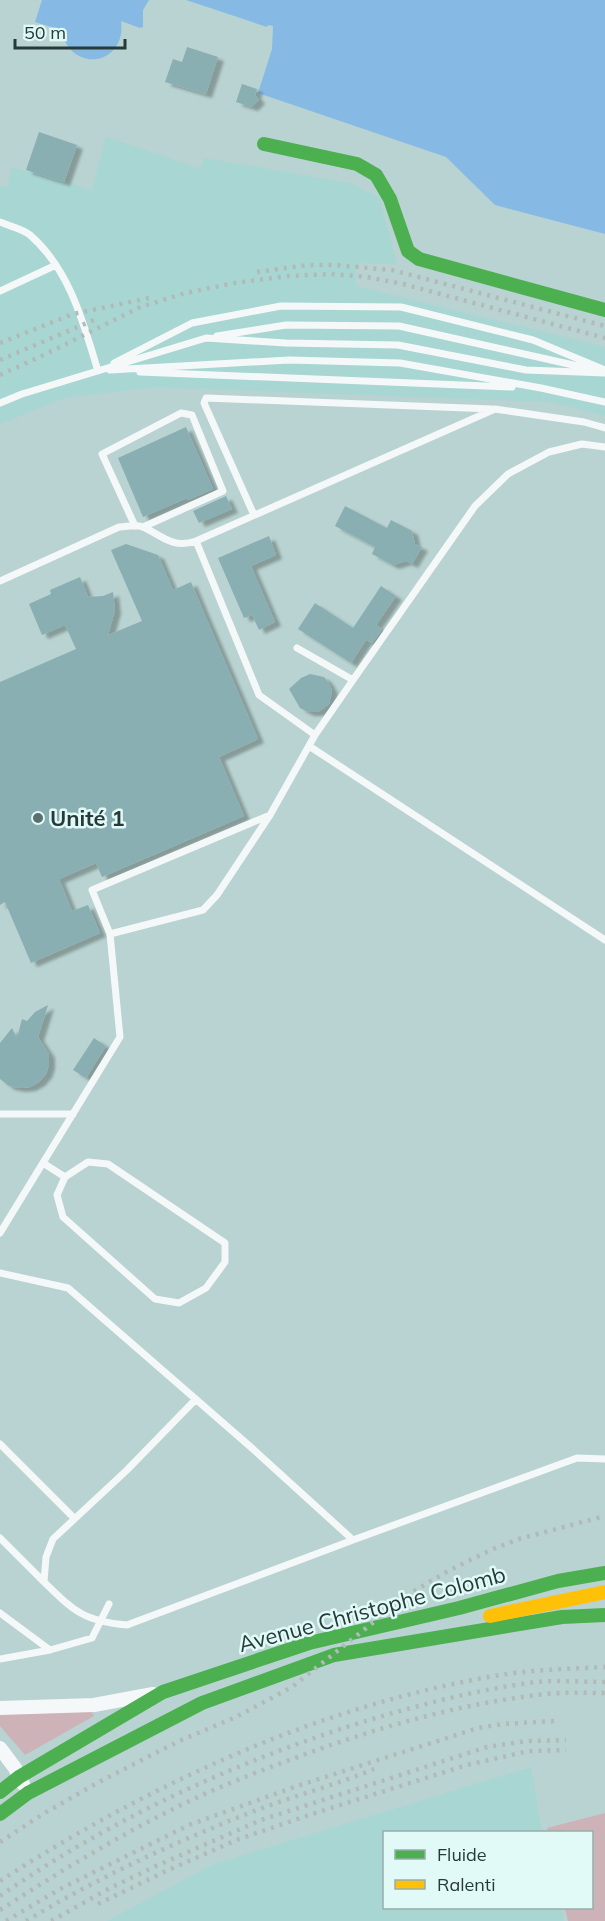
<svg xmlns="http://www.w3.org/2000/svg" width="605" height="1921" font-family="Mulish,sans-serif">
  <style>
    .built { fill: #a8d6d2 }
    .green { fill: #cdb3b8 }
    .water { fill: #86bae5 }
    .building { fill: #8aafb2; filter: url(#shadow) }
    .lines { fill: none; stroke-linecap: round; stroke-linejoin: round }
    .lane { stroke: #f4f8f8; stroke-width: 7 }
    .street { stroke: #f4f8f8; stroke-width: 14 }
    .fast { stroke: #4caf50; stroke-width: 14 }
    .slow { stroke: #ffc107; stroke-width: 14 }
    .rail { stroke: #b2bab8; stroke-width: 4.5; stroke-dasharray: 3 6; stroke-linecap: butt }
    .poi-dot { fill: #59706e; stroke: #e1faf7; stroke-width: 2 }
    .labels { text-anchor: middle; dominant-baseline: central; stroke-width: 5; stroke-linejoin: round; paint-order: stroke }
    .poi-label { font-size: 22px; font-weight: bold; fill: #263b39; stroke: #e1faf7; text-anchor: start }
    .street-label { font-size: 22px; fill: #263b39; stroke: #e1faf7 }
  </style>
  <defs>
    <filter id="shadow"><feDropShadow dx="6" dy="4" stdDeviation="1.5" flood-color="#0004"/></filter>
  </defs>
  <rect width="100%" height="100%" fill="#b8d3d1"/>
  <path class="built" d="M106,137L200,169L204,158L349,183L379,197L397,264L356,263V286L605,347V416L551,402L154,387L64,398L0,424V186L7,188L12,167L92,190Z
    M531,1767L542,1832H384V1908H561L564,1921H107L212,1865Z"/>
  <path class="green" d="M91,1711L94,1716L25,1755L0,1726V1712Z
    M605,1813V1921H568L565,1908H592V1832H548L547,1828Z"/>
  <path class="water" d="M42,0H149L143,10V27L140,28L121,21C127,65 71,75 61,30L35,22Z
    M186,0H605V234L495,205L446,157L258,93L272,49L273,26L268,25L267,27Z"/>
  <path class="building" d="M187,47L218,57L206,94L165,82L173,59L182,62Z
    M242,84L257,89L255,95L259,100L252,107L236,102Z
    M39,132L77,145L64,182L26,170Z
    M186,427L213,489L188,500L187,498L143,517L118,458Z
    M226,496L232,509L199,523L193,511Z
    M345,506L387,528L391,520L412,531L415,544L422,547L412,564L406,561L393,565L372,554L375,547L335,526Z
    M269,536L276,555L251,566L275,622L259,630L252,615L244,618L218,558Z
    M126,544L158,555L173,590L191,582L204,613L258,739L219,757L244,816L102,877L96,863L59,879L72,911L88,905L100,933L31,963L5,902L0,905V682L76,649L65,625L42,635L29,604L51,594L50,590L80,577L88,597L103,596L113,592L115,610L108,635L142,621L111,550Z
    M381,586L396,596L376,625L382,629L381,631L372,643L366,640L351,663L298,629L315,603L353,628Z
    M310,674L324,677L328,682L332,690L329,704L318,712H308L300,708L289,689L301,678Z
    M48,1005L38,1037L49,1054V1065L46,1074L39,1082L30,1087L20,1088L9,1086L0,1079V1043L12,1028L17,1038L22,1019L27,1021L35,1012Z
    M94,1038L106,1046L86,1078L73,1070Z"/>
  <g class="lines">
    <path class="lane" d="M0,222C9,226 23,229 30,235C70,270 83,322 98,371
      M0,291L56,265
      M217,336L286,325L399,326L591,369
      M114,363L192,323L281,306L401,307L533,340L605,370
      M110,370L289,360L400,363L541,388L605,402
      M140,372L512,387
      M0,403L22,394L206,338L286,343L398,345L526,370L605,373
      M254,515L204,403L206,398L492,409
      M135,526L102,454L181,413L192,415L223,491L143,527
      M0,581L119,527C127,527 135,524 143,527C163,536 172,549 196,541L495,409L584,422L605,428
      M297,648L353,680L315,735
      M353,680L475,506L508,474L549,452L582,444L605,447
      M309,746L605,940
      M110,934L203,910L217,895L270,815
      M0,1114H73
      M43,1163L65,1177L57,1195L63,1217L155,1299L179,1303L206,1288L225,1262V1243L108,1164L88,1162L65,1177
      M0,1233L120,1037L110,934L92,890L270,815L315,735L259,695L196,541
      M0,1273L68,1288L253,1449L353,1540L577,1458L605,1459
      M196,1399L127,1470L53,1539L46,1557L44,1582C74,1611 83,1621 127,1625L353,1540
      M0,1444L74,1518
      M0,1538L44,1582
      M0,1613L50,1650
      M0,1659L50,1650L92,1638L109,1604"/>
    <path class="street" d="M0,1708L94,1705L153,1694
      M0,1748L15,1768L23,1784"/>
    <path class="fast" d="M264,144L357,164L376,175L390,199L408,251L419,259L605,310
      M0,1792L19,1777L163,1692L309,1643L459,1608L558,1581L605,1573
      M0,1814L28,1793L202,1703L334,1655L562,1617L605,1615"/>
    <path class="slow" d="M490,1616L605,1592"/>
    <path class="rail" d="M257,272L308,265H334L392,270L605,326
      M0,343L73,314L149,298
      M0,360L94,320
      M0,375L46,354L138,308L185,293L235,283L288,276L331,274L367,277L403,284L605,338
      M0,1842L43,1814L97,1783L179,1741L236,1717L292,1687L409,1594L448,1571L493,1549L519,1539L605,1516
      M0,1881C147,1786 310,1710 483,1678C523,1670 564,1669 605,1667
      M0,1896C117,1815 249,1755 386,1715C435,1701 486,1688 537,1682C559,1680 583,1682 605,1682
      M98,1904L166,1871L239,1839L318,1812L467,1765L529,1751L566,1750
      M0,1910C56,1874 113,1839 173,1809C215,1788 259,1771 303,1755C382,1726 463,1703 546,1694C565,1692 586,1693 605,1693
      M6,1921L60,1889L189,1825L297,1786L478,1728L503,1724L555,1721
      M26,1921C99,1877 177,1841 257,1810C296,1795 336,1785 374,1769
      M51,1921L110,1888L156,1866L261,1820L487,1747L527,1741L566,1740"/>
  </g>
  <circle class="poi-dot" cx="38" cy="818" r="6"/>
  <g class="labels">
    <g class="poi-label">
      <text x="50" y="818">Unité 1</text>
    </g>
    <g class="street-label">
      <text transform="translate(372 1609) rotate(-15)">Avenue Christophe Colomb</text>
    </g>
  </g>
  <rect x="383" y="1831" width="210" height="78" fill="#e1faf7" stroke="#96aeab" stroke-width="1.5"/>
  <rect x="395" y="1850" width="30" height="9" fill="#4caf50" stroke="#96aeab" stroke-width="1.5"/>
  <text x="437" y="1861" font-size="18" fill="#263b39">Fluide</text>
  <rect x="395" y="1880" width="30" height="9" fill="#ffc107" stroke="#96aeab" stroke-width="1.5"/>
  <text x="437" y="1891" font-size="18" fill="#263b39">Ralenti</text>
  <path d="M15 39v9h110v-9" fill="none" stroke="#263b39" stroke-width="3"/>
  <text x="24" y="39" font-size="18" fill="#263b39" stroke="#e1faf7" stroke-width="4.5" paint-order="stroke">50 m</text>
</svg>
